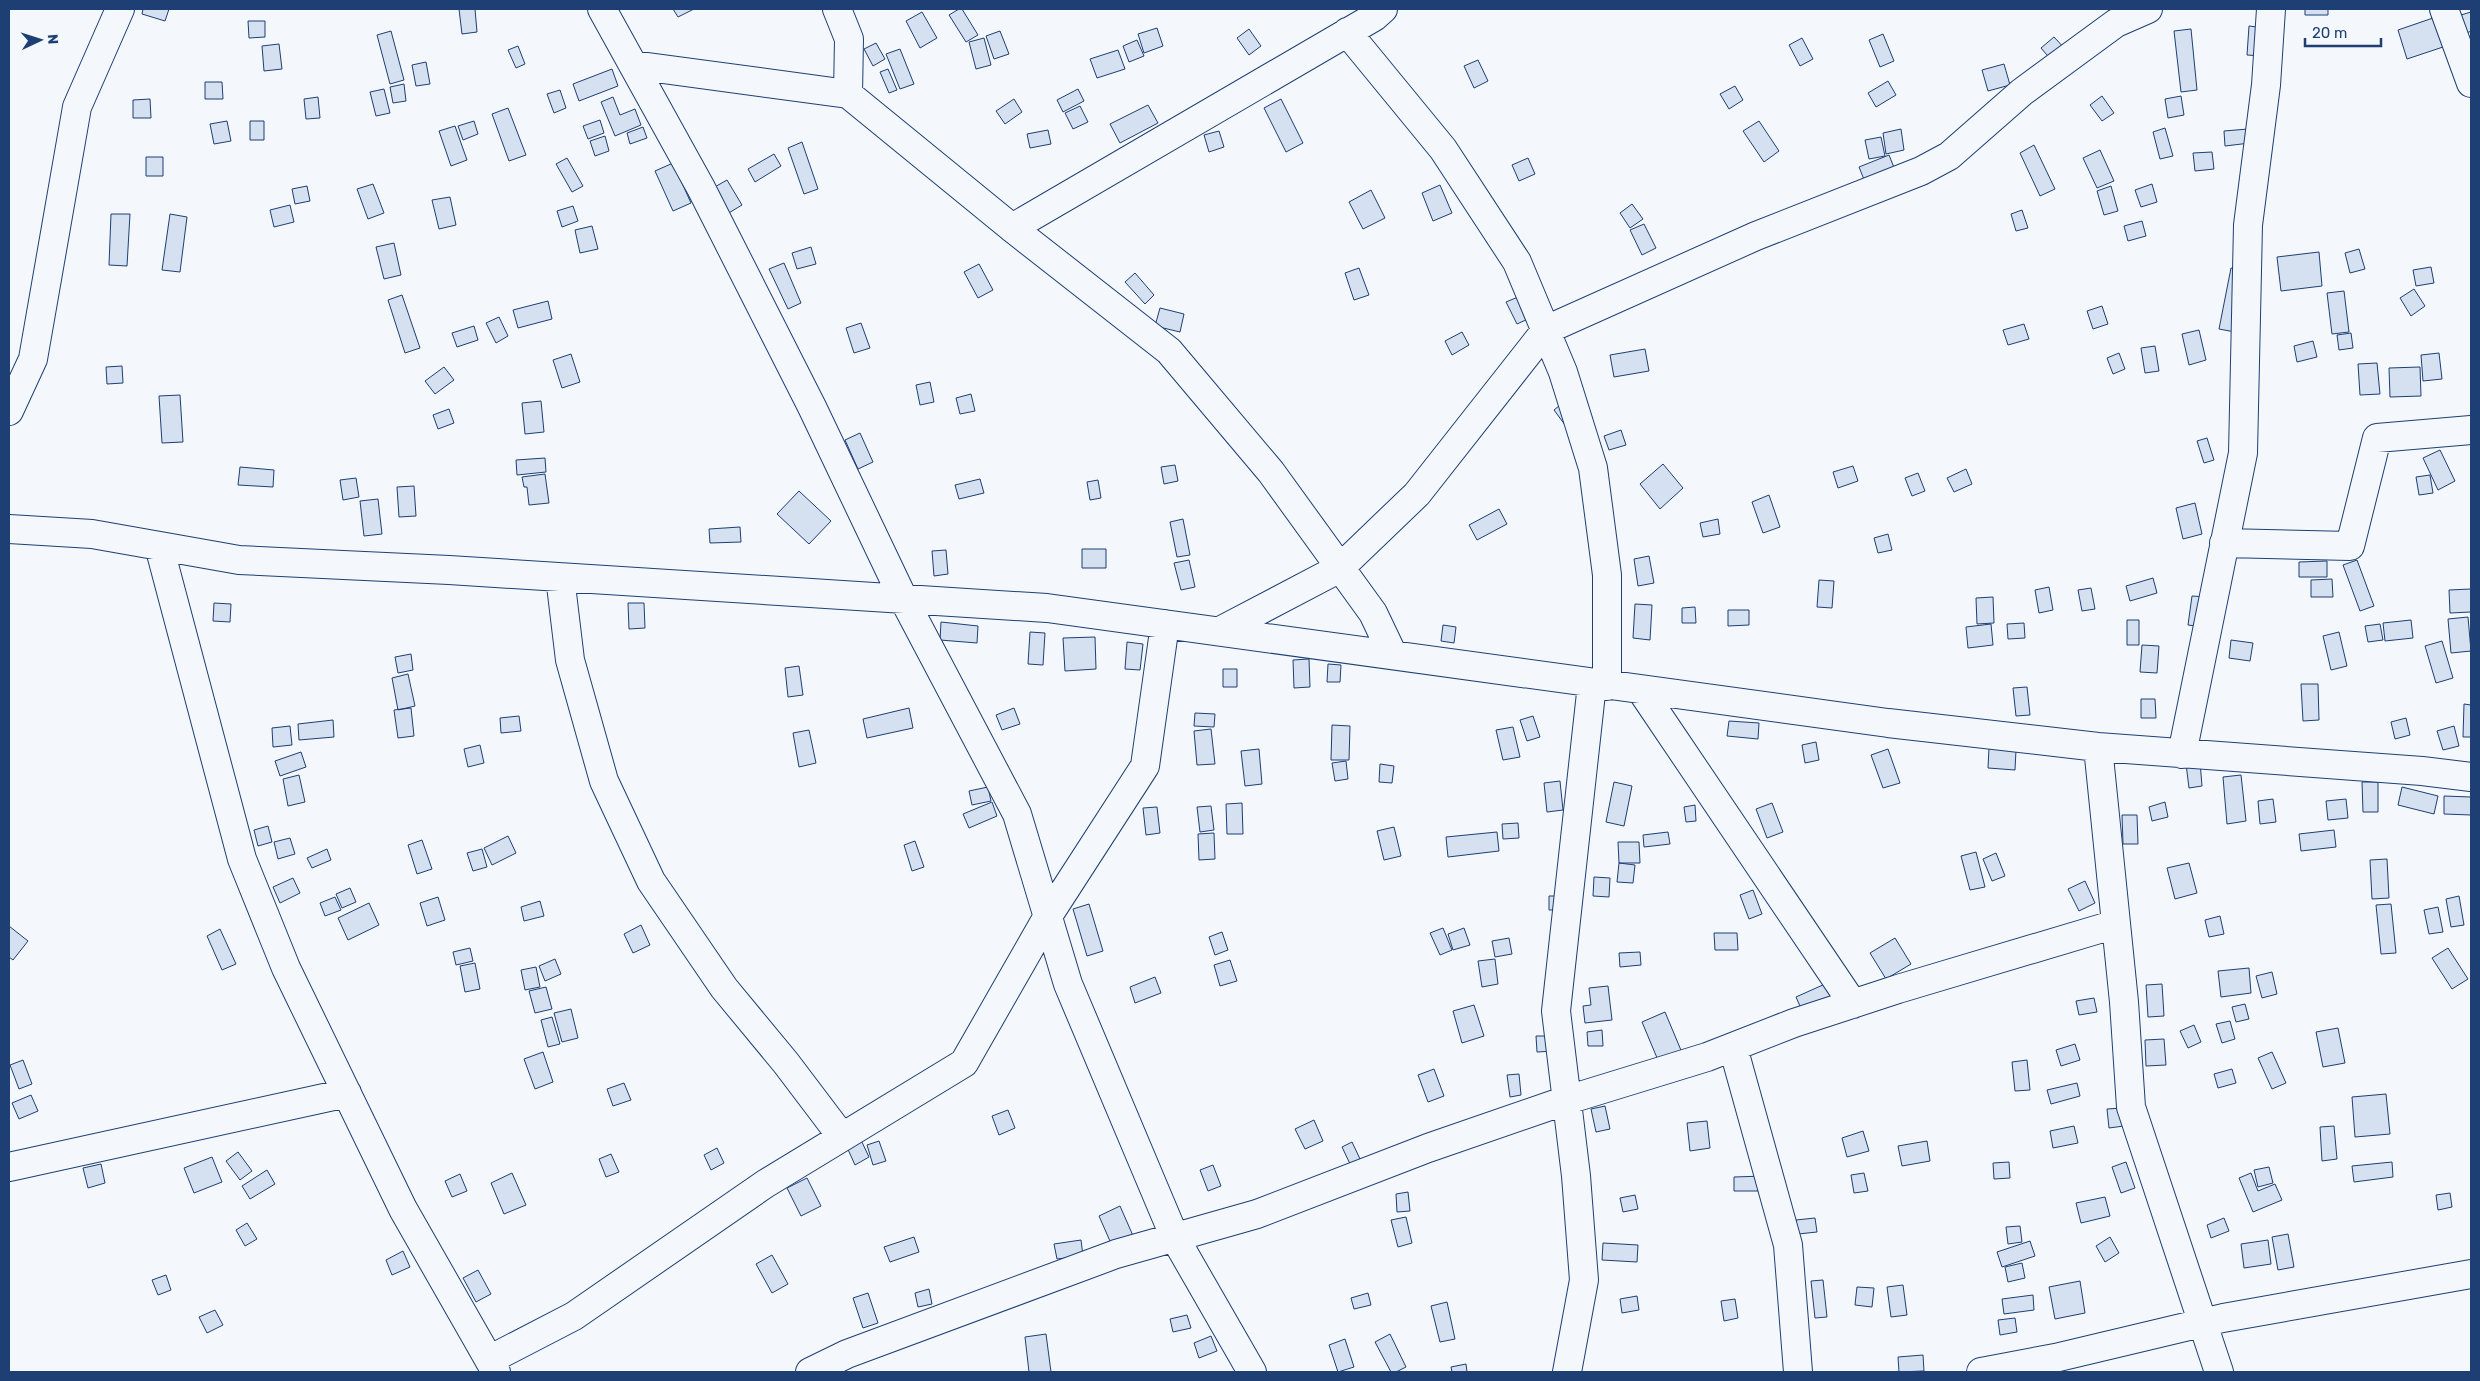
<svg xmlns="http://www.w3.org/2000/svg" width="2480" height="1381" font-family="Rubik,sans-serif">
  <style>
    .building { fill: #d5e0f0; stroke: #1d3f73 }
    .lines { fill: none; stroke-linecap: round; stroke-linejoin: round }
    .minor-casing { stroke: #1d3f73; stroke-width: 30 }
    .minor { stroke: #f4f7fb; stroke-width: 28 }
  </style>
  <rect width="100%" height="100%" fill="#f4f7fb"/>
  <path class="building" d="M143,9H169L165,21L142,14Z
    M459,9H475L477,32L462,34Z
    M673,9H694L678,17Z
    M959,9H962L978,35L966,42L949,15Z
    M2305,9H2328V15H2305Z
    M922,12L937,38L920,48L906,21Z
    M2471,12V31L2467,33L2461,15Z
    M2433,18L2443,47L2407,59L2398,30Z
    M248,21H265V37L249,38Z
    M2249,26L2265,28L2263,56L2247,55Z
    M1157,28L1163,46L1144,53L1138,34Z
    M1249,29L1261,46L1249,55L1237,38Z
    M2191,29L2197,90L2181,92L2174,31Z
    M391,31L404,80L390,84L377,35Z
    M1000,31L1009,54L994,59L986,36Z
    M1883,34L1894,61L1880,67L1869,40Z
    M2054,37L2067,51L2053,62L2041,48Z
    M984,38L991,65L976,69L969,42Z
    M1802,38L1813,59L1800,66L1789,45Z
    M1137,40L1144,56L1129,62L1123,46Z
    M876,43L885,59L873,66L864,49Z
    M279,44L282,69L264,71L262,46Z
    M518,46L525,64L516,68L508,50Z
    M900,49L914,84L900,89L886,54Z
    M1118,50L1125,69L1097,78L1090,59Z
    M1478,60L1488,81L1474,88L1464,66Z
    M426,62L430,84L416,86L412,65Z
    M2004,64L2010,85L1988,91L1982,70Z
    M612,69L618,86L579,101L573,84Z
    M888,69L897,90L889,93L880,72Z
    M1888,81L1896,95L1876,107L1868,93Z
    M205,82H222L223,99H205Z
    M404,84L406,101L393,103L390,87Z
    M1735,86L1743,100L1729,109L1720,94Z
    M384,89L390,113L376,116L370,92Z
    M1078,89L1084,101L1063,112L1057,100Z
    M560,90L566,108L554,113L547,94Z
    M2102,96L2114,113L2102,121L2090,105Z
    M2181,96L2184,115L2168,118L2165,99Z
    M318,97L320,118L306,119L304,99Z
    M613,97L620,115L635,109L641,125L615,136L601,102Z
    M150,99L151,118H133V100Z
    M1014,99L1022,112L1005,124L996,111Z
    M1281,99L1303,143L1286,152L1264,108Z
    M1148,105L1158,123L1120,143L1110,124Z
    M1080,106L1088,122L1073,129L1065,113Z
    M508,108L526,155L509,161L492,114Z
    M600,120L604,133L588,139L583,126Z
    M227,121L231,141L214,144L210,124Z
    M250,121H264V140H250Z
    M474,121L478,134L463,140L458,126Z
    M1759,121L1779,151L1764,162L1743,131Z
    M455,126L467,160L451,166L439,131Z
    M643,127L647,138L630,144L627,133Z
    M2165,128L2173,156L2160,159L2153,132Z
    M1901,129L1904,150L1886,154L1883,133Z
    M2248,129L2250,143L2225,146L2224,131Z
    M1048,130L1051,144L1030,148L1027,134Z
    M1219,131L1224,147L1209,152L1204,135Z
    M605,136L609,151L595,156L590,141Z
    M1881,137L1885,156L1869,159L1865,140Z
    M802,142L818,189L804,194L788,148Z
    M2034,145L2055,189L2040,196L2020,153Z
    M2100,150L2114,181L2097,188L2083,158Z
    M2212,152L2214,169L2195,171L2193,153Z
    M774,154L781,166L755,182L748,169Z
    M1889,155L1895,170L1865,182L1859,167Z
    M146,157H163V176H146Z
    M567,158L583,186L572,192L556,164Z
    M1528,158L1535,174L1519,181L1512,165Z
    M673,163L691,203L673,211L655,171Z
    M727,180L742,205L727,214L713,188Z
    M373,184L384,213L368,219L357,189Z
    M2152,184L2157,202L2141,207L2135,190Z
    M1440,185L1452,213L1433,221L1422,193Z
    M307,186L310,201L295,204L292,189Z
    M2111,186L2118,211L2104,215L2097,191Z
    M1371,190L1385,218L1363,229L1349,202Z
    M450,197L456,225L439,229L432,200Z
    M1632,204L1643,219L1630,228L1620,213Z
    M290,205L294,222L274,227L270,210Z
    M573,206L578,221L562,227L557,211Z
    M2022,210L2028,228L2016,231L2011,214Z
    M111,214H130L127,266L109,265Z
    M170,214L187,217L180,272L162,270Z
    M2142,221L2146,236L2128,241L2124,226Z
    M1644,224L1656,248L1642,255L1630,230Z
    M592,226L598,249L580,253L575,230Z
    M394,243L401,275L384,279L376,247Z
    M811,247L816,264L797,269L792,253Z
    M2359,249L2365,269L2350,273L2345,253Z
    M2319,252L2322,286L2281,291L2277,257Z
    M784,263L801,303L788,309L769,269Z
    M979,264L993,290L978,298L964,272Z
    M2431,267L2434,283L2416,286L2413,270Z
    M1359,268L1369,295L1354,300L1345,273Z
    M2231,268L2247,271L2235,332L2219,329Z
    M1135,273L1154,295L1145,304L1125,282Z
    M2414,289L2425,306L2411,316L2400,298Z
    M2344,291L2349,332L2332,334L2327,293Z
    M402,295L420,348L405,353L388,300Z
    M1518,297L1528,319L1517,324L1506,302Z
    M548,301L552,319L518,328L513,310Z
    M2102,306L2108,324L2093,329L2087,311Z
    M1160,308L1184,314L1180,332L1155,326Z
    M499,317L508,336L496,343L486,323Z
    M861,323L870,348L854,353L846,328Z
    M2024,324L2029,339L2008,345L2003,330Z
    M474,326L478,340L457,347L452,333Z
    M2199,330L2206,360L2189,365L2182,334Z
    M1462,332L1469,345L1452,355L1445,341Z
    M2351,333L2353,348L2339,350L2337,335Z
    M2313,341L2317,357L2297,362L2294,346Z
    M2155,346L2159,371L2145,373L2141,348Z
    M1645,349L1649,371L1614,377L1610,355Z
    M2119,353L2125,369L2113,374L2107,358Z
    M2439,353L2442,379L2423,381L2421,355Z
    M571,354L580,382L562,388L553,360Z
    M2377,363L2380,394L2360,395L2358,364Z
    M122,366L123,383L107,384L106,367Z
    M444,367L454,380L435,394L425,381Z
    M2420,367L2421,396L2390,397L2389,368Z
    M930,382L934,402L920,405L916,385Z
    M971,394L975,411L960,414L956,398Z
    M180,395L183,442L162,443L159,396Z
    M541,401L544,432L525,434L522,403Z
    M1565,401L1568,429L1554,410Z
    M449,409L454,423L438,429L433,415Z
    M1621,430L1626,445L1609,450L1604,436Z
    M860,433L873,462L858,469L845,440Z
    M2207,438L2214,460L2204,463L2197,441Z
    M2440,450L2455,481L2438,490L2423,458Z
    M545,458L546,472L517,475L516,460Z
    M1663,464L1683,488L1660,509L1640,484Z
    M1175,465L1178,481L1164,484L1161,467Z
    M1853,466L1858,481L1838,488L1833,472Z
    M240,467L274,470L273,487L238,485Z
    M1966,469L1972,484L1954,492L1947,478Z
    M1918,473L1925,491L1912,496L1905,478Z
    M545,474L549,503L529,505L527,487H524L522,477Z
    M2430,475L2433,493L2419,495L2416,477Z
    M356,478L359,497L343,500L340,480Z
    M980,479L984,493L959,499L955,485Z
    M1098,480L1101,498L1090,500L1087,482Z
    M414,486L416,516L399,517L397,487Z
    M799,491L831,521L809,544L777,514Z
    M1769,495L1780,527L1763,533L1752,502Z
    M378,499L382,534L364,536L360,501Z
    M2195,503L2202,534L2183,539L2176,508Z
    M1499,509L1507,524L1477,540L1469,525Z
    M1183,519L1190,555L1177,557L1170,522Z
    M1718,519L1720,534L1703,537L1700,523Z
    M740,527L741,542L710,543L709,529Z
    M1888,534L1892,550L1878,553L1874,538Z
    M1082,549H1106V568H1082Z
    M946,550L948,574L934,576L932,551Z
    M1649,556L1654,583L1638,586L1634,559Z
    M1189,560L1195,587L1181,590L1174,563Z
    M2357,560L2374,606L2360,611L2343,565Z
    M2327,561V577H2299V562Z
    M2153,578L2157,593L2130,601L2126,586Z
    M2332,579L2333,597H2311V580Z
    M1819,580L1834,581L1832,608L1817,607Z
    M2049,587L2053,610L2039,613L2035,590Z
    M2091,588L2095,609L2082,611L2078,590Z
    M2471,589V612L2450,613L2449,590Z
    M2192,596L2208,597L2204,627L2188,625Z
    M1993,597L1994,623L1977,624L1976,598Z
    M214,603L231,604L230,622L213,621Z
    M628,603H644L645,628L629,629Z
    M1635,604L1652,605L1650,640L1633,638Z
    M1695,607L1696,623H1682V608Z
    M1728,610H1749V625L1728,626Z
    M2468,617L2471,651L2451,653L2448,619Z
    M2127,620H2139V645H2127Z
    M2411,620L2413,638L2385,641L2383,623Z
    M941,622L978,626L977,643L940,640Z
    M2024,623L2025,638L2008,639L2007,624Z
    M1991,624L1993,645L1968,648L1966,627Z
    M2380,624L2383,640L2368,642L2365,626Z
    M1443,625L1456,627L1454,643L1441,641Z
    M1030,632L1045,633L1043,665L1028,664Z
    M2339,632L2347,666L2331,670L2323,636Z
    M1095,637L1096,669L1065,671L1063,638Z
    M2231,640L2253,643L2250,661L2229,658Z
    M2442,641L2453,678L2436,683L2425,646Z
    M1127,642L1143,644L1140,670L1125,669Z
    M2142,645L2159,646L2157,673L2140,672Z
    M411,654L413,670L398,673L395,657Z
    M1309,659L1310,687L1294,688L1293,660Z
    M1328,664L1341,665L1340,682H1327Z
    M799,666L803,695L788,697L785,668Z
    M1223,669H1237V687H1223Z
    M408,674L415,706L398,710L392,678Z
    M2301,684H2318L2319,720L2303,721Z
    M2027,687L2030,715L2016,716L2013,688Z
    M2141,699H2155L2156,718H2141Z
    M2464,704L2471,705V737H2463Z
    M411,708L414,736L398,738L394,710Z
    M909,708L913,728L867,738L863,719Z
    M1014,708L1020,724L1002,730L996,715Z
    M1195,713L1215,714L1214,727L1194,726Z
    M519,716L521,731L501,733L500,718Z
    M1533,716L1540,737L1527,741L1520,720Z
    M2406,718L2410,735L2395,739L2391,722Z
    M333,720L334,737L299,740L298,724Z
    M1729,721L1759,723L1758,739L1727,736Z
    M1332,725L1350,726L1349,760H1331Z
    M290,726L292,745L273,747L272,728Z
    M2454,726L2459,746L2443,750L2437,731Z
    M1513,727L1520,757L1503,760L1496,730Z
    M1211,729L1215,764L1197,765L1194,731Z
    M809,730L816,763L799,767L793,733Z
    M1816,742L1819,760L1805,763L1802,745Z
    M480,745L484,763L468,767L464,749Z
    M1989,748L2016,750L2015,770L1988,768Z
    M1259,749L1262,784L1245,786L1241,751Z
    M1888,749L1900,783L1883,788L1871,755Z
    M301,752L306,767L280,776L275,761Z
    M1346,761L1348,779L1335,781L1332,763Z
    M2200,762L2202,786L2189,788L2186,764Z
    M1380,764L1394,766L1392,783L1379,782Z
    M299,775L305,802L288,806L283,779Z
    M2241,775L2246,821L2227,824L2223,777Z
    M1560,781L1563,810L1547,812L1544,783Z
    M1614,782L1632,786L1624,826L1606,822Z
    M2362,782H2378V812H2363Z
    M988,787L991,801L972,805L969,791Z
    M2402,787L2438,796L2434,814L2398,805Z
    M2444,796L2471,797V815L2444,814Z
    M2273,799L2276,822L2260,824L2258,801Z
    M2346,799L2348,818L2328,820L2326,801Z
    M992,802L997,816L969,828L963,814Z
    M2165,802L2168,817L2152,821L2149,807Z
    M1242,803L1243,834H1227L1226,804Z
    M1772,803L1783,832L1767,838L1756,809Z
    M1695,805L1696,821L1686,822L1684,807Z
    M1211,806L1214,830L1200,832L1197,807Z
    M1157,807L1160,833L1146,835L1143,808Z
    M2122,815H2137L2138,844H2123Z
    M1518,823L1519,838L1503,839L1502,824Z
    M268,826L272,842L258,846L254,830Z
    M1394,827L1401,856L1384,860L1377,831Z
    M2334,830L2336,847L2301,851L2299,834Z
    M1497,832L1499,851L1448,857L1446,837Z
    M1668,832L1670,844L1644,847L1643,835Z
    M1214,833L1215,859L1199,860L1198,834Z
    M508,836L516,853L492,865L484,848Z
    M290,838L295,854L278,859L274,842Z
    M422,840L432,869L417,874L408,845Z
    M915,841L924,867L912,871L904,845Z
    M1618,842H1639L1640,863H1619Z
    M327,849L331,860L312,868L307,858Z
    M482,849L487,867L473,871L467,853Z
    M1976,852L1985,887L1970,890L1961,856Z
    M1996,853L2005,876L1992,881L1983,859Z
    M2387,859L2389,898L2372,899L2370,860Z
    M1619,863L1635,865L1633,883L1617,882Z
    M2189,863L2197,893L2175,899L2167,868Z
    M1594,877L1610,878L1609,897L1593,896Z
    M293,878L300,893L280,903L273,887Z
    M2085,881L2095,903L2079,911L2068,889Z
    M350,888L356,902L342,908L336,894Z
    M1753,890L1762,914L1749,919L1740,895Z
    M1549,896H1566V910H1549Z
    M2459,896L2464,925L2451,927L2446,899Z
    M335,897L341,910L325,916L320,903Z
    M438,897L445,920L427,926L420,903Z
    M540,901L544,916L524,921L521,907Z
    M369,903L379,925L348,940L338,918Z
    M1089,904L1103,951L1087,956L1073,909Z
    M2391,904L2396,953L2381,954L2376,905Z
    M2438,907L2443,932L2429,934L2424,910Z
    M2220,916L2224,934L2209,937L2205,920Z
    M641,925L650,945L633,953L624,934Z
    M9,926L28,941L13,960L9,957Z
    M1443,928L1452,950L1440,955L1430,933Z
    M1464,928L1470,945L1453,950L1448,934Z
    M220,929L236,964L222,970L207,936Z
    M1222,932L1228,950L1215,955L1209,937Z
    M1714,933H1737L1738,950H1715Z
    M1509,938L1512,954L1495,957L1492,941Z
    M1895,938L1911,964L1886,979L1870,953Z
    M470,948L473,961L456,965L453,952Z
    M2448,948L2468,979L2452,989L2432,958Z
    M1640,952L1641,965L1620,967L1619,953Z
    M555,959L561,974L545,981L539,966Z
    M1495,959L1498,984L1482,987L1478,961Z
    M1230,960L1237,981L1220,986L1214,965Z
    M475,963L480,989L465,992L460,966Z
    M536,967L540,987L525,990L521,970Z
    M2249,968L2251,993L2221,997L2218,971Z
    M2272,972L2277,994L2262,998L2256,976Z
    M1155,977L1161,993L1135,1003L1130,987Z
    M1825,984L1832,1000L1803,1013L1796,997Z
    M2162,984L2164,1016L2148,1017L2146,985Z
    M1608,986L1612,1020L1585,1023L1583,1006L1591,1005L1589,988Z
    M546,987L552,1009L535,1013L529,991Z
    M2094,998L2097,1012L2079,1015L2076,1001Z
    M2245,1004L2249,1019L2236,1022L2232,1007Z
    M1474,1005L1484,1036L1462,1043L1453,1011Z
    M571,1009L578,1038L562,1042L554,1013Z
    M1665,1012L1683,1055L1660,1065L1642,1022Z
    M552,1017L560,1044L548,1047L541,1020Z
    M2230,1021L2235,1039L2222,1043L2216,1024Z
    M2194,1025L2201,1042L2188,1048L2180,1031Z
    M2338,1028L2345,1063L2323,1067L2316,1032Z
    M1602,1030L1603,1046H1588L1587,1032Z
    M1536,1036H1553L1554,1051L1537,1052Z
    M2164,1039L2166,1065L2146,1066L2145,1040Z
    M2075,1044L2080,1060L2061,1066L2056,1050Z
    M543,1052L553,1082L535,1089L524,1059Z
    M2272,1052L2286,1083L2272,1089L2258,1058Z
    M23,1060L32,1084L19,1089L10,1065Z
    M2027,1060L2030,1090L2015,1091L2012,1062Z
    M1434,1069L1444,1096L1428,1102L1418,1075Z
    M2232,1069L2236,1083L2218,1088L2214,1074Z
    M1519,1074L1521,1095L1510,1097L1507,1075Z
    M624,1083L631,1100L613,1106L607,1089Z
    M2077,1083L2080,1096L2051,1104L2047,1090Z
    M2386,1094L2390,1134L2355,1137L2352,1097Z
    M31,1095L38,1111L19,1119L12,1103Z
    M1605,1106L1610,1129L1596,1132L1591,1109Z
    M2122,1108L2124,1126L2109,1128L2107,1109Z
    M1008,1110L1015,1128L999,1135L992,1116Z
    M1314,1120L1323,1141L1305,1149L1295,1129Z
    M1707,1121L1710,1148L1690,1151L1687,1123Z
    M2074,1126L2078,1143L2053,1148L2050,1131Z
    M2334,1126L2337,1159L2322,1161L2320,1127Z
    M1863,1131L1869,1151L1847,1157L1842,1138Z
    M860,1138L869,1157L855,1165L846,1145Z
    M879,1141L886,1161L873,1165L867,1145Z
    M1927,1141L1930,1161L1902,1166L1898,1146Z
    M1352,1142L1361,1161L1351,1166L1342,1147Z
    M717,1148L724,1163L711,1170L704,1155Z
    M238,1152L252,1171L240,1180L226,1161Z
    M611,1154L619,1172L606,1177L599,1159Z
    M212,1157L222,1182L194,1193L184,1168Z
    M2009,1162L2010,1178L1994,1179L1993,1163Z
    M2126,1162L2135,1188L2121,1193L2112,1167Z
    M2392,1162L2393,1177L2354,1182L2352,1166Z
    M101,1164L105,1183L88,1188L83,1168Z
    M1213,1165L1221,1186L1208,1191L1200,1170Z
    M2269,1167L2273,1183L2258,1187L2254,1170Z
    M267,1170L275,1184L250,1199L242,1186Z
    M512,1173L526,1205L504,1214L491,1183Z
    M1864,1173L1868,1191L1854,1193L1851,1175Z
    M2251,1173L2258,1191L2275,1184L2282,1200L2253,1212L2239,1178Z
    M460,1174L467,1191L452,1197L445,1181Z
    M1764,1176V1191H1734V1177Z
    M807,1178L821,1206L801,1216L787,1188Z
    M1408,1192L1410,1211L1397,1212L1396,1194Z
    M2450,1193L2452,1207L2438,1210L2436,1195Z
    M1635,1195L1638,1209L1623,1212L1620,1198Z
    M2105,1197L2110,1216L2081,1223L2076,1203Z
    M1120,1206L1134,1238L1113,1248L1099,1216Z
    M1406,1217L1412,1243L1398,1247L1391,1220Z
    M1815,1218L1817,1232L1798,1234L1796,1220Z
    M2224,1218L2229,1231L2211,1238L2207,1225Z
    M247,1223L257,1239L245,1246L236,1230Z
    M2020,1226L2022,1242L2008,1244L2006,1227Z
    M2288,1234L2294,1267L2278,1270L2272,1237Z
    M914,1237L919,1252L890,1262L884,1247Z
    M2110,1237L2119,1253L2105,1262L2096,1246Z
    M1081,1240L1083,1256L1057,1259L1054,1244Z
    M2268,1240L2271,1264L2244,1268L2241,1244Z
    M2030,1241L2035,1256L2002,1267L1997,1252Z
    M1603,1243L1638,1245L1637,1262L1602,1260Z
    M403,1251L410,1267L392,1275L386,1260Z
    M772,1255L788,1284L772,1293L756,1264Z
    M2022,1263L2025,1278L2008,1282L2005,1267Z
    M478,1270L491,1294L476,1302L463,1278Z
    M166,1275L171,1290L158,1295L152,1280Z
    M1823,1280L1827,1317L1815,1318L1811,1281Z
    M2080,1281L2085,1313L2055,1319L2049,1287Z
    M1903,1285L1907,1315L1891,1317L1887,1287Z
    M1857,1287L1874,1288L1872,1307L1855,1305Z
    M929,1289L932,1304L918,1307L915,1293Z
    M868,1293L878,1323L863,1328L853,1298Z
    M1368,1293L1371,1305L1354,1309L1351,1298Z
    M2033,1295L2034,1310L2004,1314L2002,1299Z
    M1637,1296L1639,1310L1622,1313L1620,1299Z
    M1735,1299L1738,1318L1724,1321L1721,1301Z
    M1447,1302L1455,1339L1440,1342L1431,1306Z
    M215,1310L223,1325L207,1333L199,1317Z
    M1187,1315L1191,1328L1173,1332L1170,1319Z
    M2015,1318L2017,1332L2000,1335L1998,1320Z
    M1046,1334L1051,1372H1029L1025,1337Z
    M1390,1334L1406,1367L1396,1372H1391L1375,1342Z
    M1211,1336L1217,1351L1199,1358L1194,1343Z
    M1345,1339L1354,1367L1338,1372L1329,1345Z
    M1923,1355L1924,1371L1899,1372L1898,1357Z
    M1466,1364L1467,1372H1452L1451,1367Z"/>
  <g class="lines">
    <g class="minor-casing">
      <path id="minor" d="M602,9L701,188L812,407L903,598L1017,814L1068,984L1175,1238L1252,1372
        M837,9L849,39L848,94
        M2444,9L2471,83
        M1347,32L1443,149L1517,262L1563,372L1593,468L1607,575V686
        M633,65L848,94L1012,228L1169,351L1271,472L1373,613L1393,655
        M1012,228L1374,17L1383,9
        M9,411L33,359L77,107L120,9
        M9,529L92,534L239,560L449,570L1047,608L1888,723L2098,747L2422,771L2471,777
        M2224,543L2350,546L2377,438L2471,430
        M159,546L242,859L286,968L403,1209L496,1372
        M560,577L570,660L604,781L651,881L724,988L786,1063L842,1137
        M1220,631L1340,568L1417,494L1546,330L1756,236L1921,171L1949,156L2022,92L2116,23L2148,9
        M1641,690L1853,1004
        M2098,747L2124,1002L2131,1107L2219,1372
        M2182,754L2243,453L2248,225L2266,85L2271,9
        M1733,1047L1788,1245L1798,1372
        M9,1167L347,1093
        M489,1360L574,1316L765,1184L964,1063L1048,916L1145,766L1165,624
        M810,1372L847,1354L1116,1254L1257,1214L1428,1148L1567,1100L1707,1057L1794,1023L1898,989L2116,924
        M1567,1372L1584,1280L1576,1176L1556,1011L1592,684
        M1981,1372L2055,1358L2223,1318L2471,1274"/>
    </g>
    <use href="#minor" class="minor"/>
  </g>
  <rect width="2480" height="1381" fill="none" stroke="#1d3f73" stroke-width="20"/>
  <g transform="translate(40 40) rotate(86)" stroke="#f4f7fb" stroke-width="4" paint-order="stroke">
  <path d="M0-4L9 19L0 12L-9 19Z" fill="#1d3f73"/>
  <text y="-8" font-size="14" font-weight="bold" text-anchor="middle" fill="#1d3f73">N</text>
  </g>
  <path d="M2305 38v8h76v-8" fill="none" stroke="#1d3f73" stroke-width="2.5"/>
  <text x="2312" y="38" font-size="15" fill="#1d3f73" stroke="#f4f7fb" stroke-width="4" paint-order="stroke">20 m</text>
</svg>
